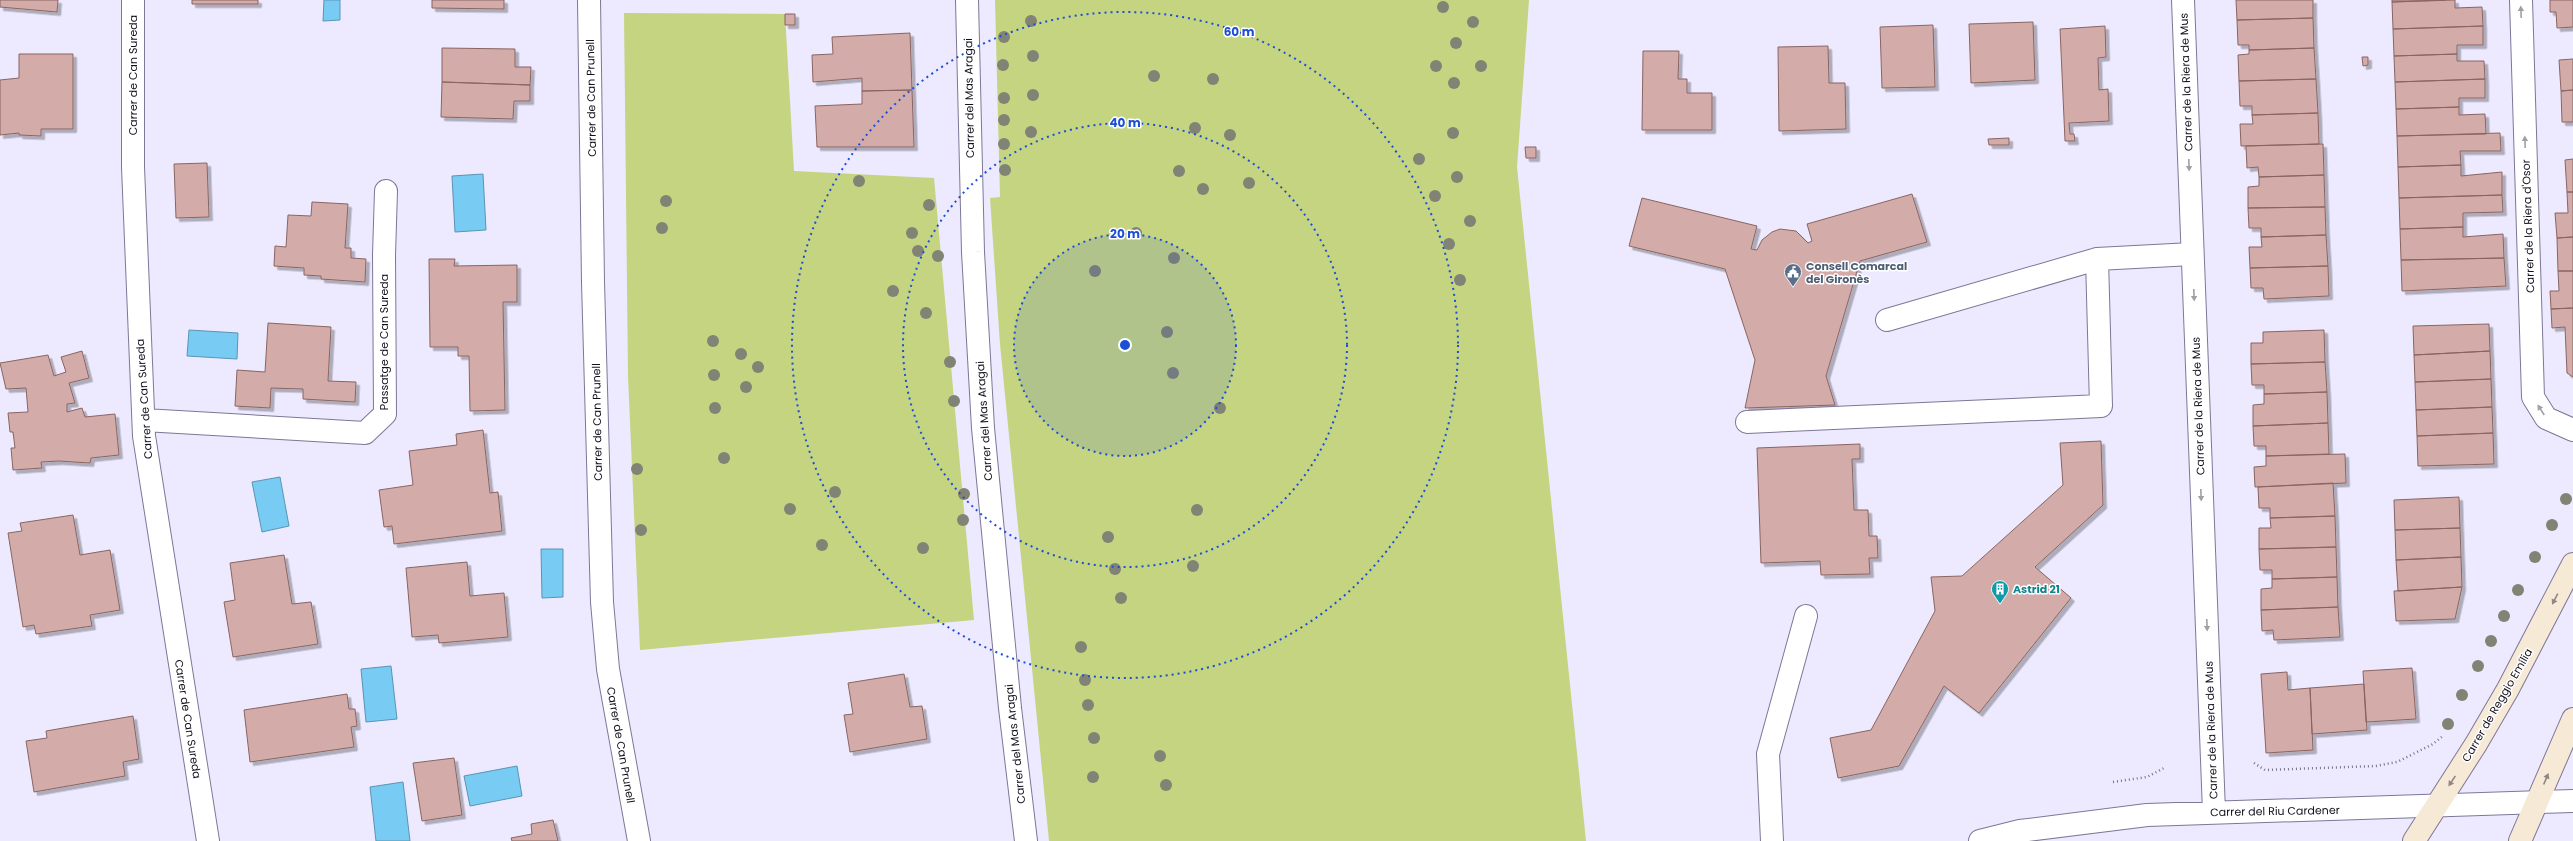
<svg xmlns="http://www.w3.org/2000/svg" width="2573" height="841" font-family="Poppins,sans-serif">
  <style>
    .green { fill: #c4d480 }
    .water { fill: #78ccf4; stroke: #5a94b3 }
    .building { fill: #d3aba8; stroke: #896562; filter: url(#shadow) }
    .lines { fill: none; stroke-linecap: round; stroke-linejoin: round }
    .lane-casing { stroke: #7d7796; stroke-width: 24 }
    .street-casing { stroke: #7d7796; stroke-width: 24 }
    .secondary-casing { stroke: #7d7796; stroke-width: 24 }
    .path { stroke: #777484; stroke-width: 2.5; stroke-dasharray: 1 3; stroke-linecap: butt }
    .lane { stroke: #fff; stroke-width: 22 }
    .street { stroke: #fff; stroke-width: 22 }
    .secondary { stroke: #f6e9d6; stroke-width: 22 }
    .tree { fill: #818375 }
    .oneway { fill: #a19fa4 }
    .oneway2 { fill: #908782 }
    .ring { fill: none; stroke: #1d4ed8; stroke-width: 2; stroke-dasharray: 2 4 }
    .labels { text-anchor: middle; dominant-baseline: central; stroke-width: 3; stroke-linejoin: round; paint-order: stroke }
    .street-label { font-size: 11px; fill: #13101c; stroke: #fff }
    .service-label { font-size: 11px; font-weight: bold; fill: #4e5e75; stroke: #fff; text-anchor: start }
    .culture-label { font-size: 11px; font-weight: bold; fill: #0d838f; stroke: #fff; text-anchor: start }
    .centre { fill: #1d4ed8; stroke: #fff; stroke-width: 2 }
    .ring-label { font-size: 12px; text-anchor: middle; font-weight: bold; fill: #1d4ed8; stroke: #fff; stroke-width: 3; stroke-linejoin: round; paint-order: stroke }
  </style>
  <defs>
    <filter id="shadow"><feDropShadow dx="3.5" dy="3.5" stdDeviation="0" flood-color="#0004"/></filter>
  </defs>
  <rect width="100%" height="100%" fill="#ede9fe"/>
  <path class="green" d="M995,0H1529L1517,167L1586,841H1049L1000,344L990,198L1000,197Z
    M624,13L785,14L794,171L934,178L974,620L640,650L628,376Z"/>
  <path class="water" d="M324,0H340V20L323,21Z
    M483,174L486,230L455,232L452,176Z
    M189,330L238,333L237,359L187,356Z
    M280,477L289,526L262,532L252,482Z
    M541,549H563V597L542,598Z
    M391,666L397,719L366,722L361,669Z
    M517,766L522,796L470,806L464,776Z
    M403,782L410,841H376L370,787Z"/>
  <path class="building" d="M0,0H58L57,12L0,7Z
    M192,0H258V4H192Z
    M432,0H504V9L432,8Z
    M2236,0H2313V18L2237,20Z
    M2392,0H2445L2392,2Z
    M2455,0V8L2482,7L2483,26L2393,29L2392,2Z
    M2550,0H2573V27L2557,28L2556,12H2550Z
    M785,14H795V25H785Z
    M2313,18L2314,48L2249,50V45H2238L2237,20Z
    M2033,22L2035,80L1971,83L1969,24Z
    M1933,25L1935,87L1882,88L1880,27Z
    M2105,26L2106,57L2098,58L2099,90L2108,89L2109,121L2069,123L2070,134H2074L2075,141H2065L2060,29Z
    M2483,26V45H2457V54L2394,56L2393,29Z
    M910,33L912,90L862,91V78L813,82L812,55L833,54L832,37Z
    M1828,46L1829,83H1845L1846,129L1779,131L1778,47Z
    M442,48L515,49V67H531L530,85L442,82Z
    M2314,48L2316,79L2239,81L2238,55L2249,54V50Z
    M1643,51H1679L1678,79H1687V93H1712V130H1642Z
    M19,54H73V129H41V136L19,135V133L0,135V80L19,78Z
    M2457,54V61H2484L2485,79L2395,82L2394,56Z
    M2362,57H2368V65L2363,66Z
    M2573,59V90L2561,91L2559,60Z
    M2316,79L2318,113L2252,115V106H2240L2239,81Z
    M2485,79V98H2459V107L2396,109L2395,82Z
    M442,82L530,85V101H514L513,119L441,117Z
    M912,90L914,147H817L815,106L862,104V91Z
    M2573,90V122H2562L2561,91Z
    M2459,107V115L2485,114L2486,134L2397,136L2396,109Z
    M2318,113L2319,144L2241,146L2240,124H2253L2252,115Z
    M2500,133L2501,151H2460L2461,165L2398,167L2397,136Z
    M2009,138V145H1989L1988,139Z
    M2323,144L2324,175L2259,177L2258,167L2247,168L2246,146Z
    M1525,147H1536V158H1526Z
    M2573,159V192H2567L2565,160Z
    M207,163L209,217L176,218L174,164Z
    M2461,165V176L2502,172V195L2399,198L2398,167Z
    M2324,175L2325,207L2248,208V187L2259,186V177Z
    M2567,192H2573V237L2557,238L2555,213H2568Z
    M1912,194L1927,242L1860,261L1826,376L1835,405L1745,408L1755,360L1725,269L1629,246L1642,198L1757,226L1751,249L1757,250L1762,240L1772,232L1780,229L1796,231L1808,243L1812,241L1807,224Z
    M2502,195L2503,212L2463,213V227L2400,229L2399,198Z
    M312,202L348,204L345,248H351V258L366,259L365,282L321,279V276L304,275V268L274,266L275,246L286,247L288,215L311,216Z
    M2325,207L2326,235L2261,237V228H2249L2248,208Z
    M2463,227V237L2503,234L2504,258L2401,260L2400,229Z
    M2326,235L2328,266L2250,268L2249,247H2262L2261,237Z
    M2573,237V271H2558L2557,238Z
    M2504,258L2506,286L2402,291L2401,260Z
    M429,259H455L454,266L517,265V302H503L505,410L470,411L469,356H458V347H430Z
    M2328,266L2329,296L2264,299L2263,288H2251L2250,268Z
    M2558,271H2573V308L2551,309L2550,291H2559Z
    M2573,308V377L2567,373L2565,327L2552,328L2551,309Z
    M268,323L331,327L328,381L356,382L355,402L303,399V389L271,388L270,408L235,406L237,370L265,372Z
    M2489,324L2490,351L2414,355L2413,326Z
    M2324,330L2325,362L2251,364V343H2263V332Z
    M82,351L89,378L69,383L75,403L67,404V412L82,408L85,417L115,414L119,455L91,458L90,463L59,461L41,462L42,468L13,470L11,448H15L13,432H10L8,413L28,412L26,388L6,389L0,363L48,355L54,376L66,372L61,357Z
    M2490,351L2491,379L2415,382L2414,355Z
    M2325,362L2327,392L2264,394V385H2252L2251,364Z
    M2491,379L2492,407L2416,410L2415,382Z
    M2327,392L2328,423L2253,426V405L2264,404V394Z
    M2492,407L2493,433L2417,436L2416,410Z
    M2328,423L2329,454L2266,456V446H2254L2253,426Z
    M483,430L490,493L498,492L502,531L394,544L392,526L384,527L379,490L413,485L409,451L457,445L456,434Z
    M2493,433L2494,464L2418,466L2417,436Z
    M2101,441L2103,505L2035,567L2071,598L1979,713L1944,686L1899,766L1838,778L1830,738L1871,730L1935,611L1931,577L1962,576L2063,485L2060,443Z
    M1860,444V459H1852L1854,510H1868L1869,536H1877L1878,558H1869L1870,574L1821,575L1820,561L1761,563L1757,448Z
    M2345,454L2346,483L2255,487L2254,467L2266,466V456Z
    M2333,483L2335,516L2270,518V508H2259L2258,487Z
    M2459,497L2460,528L2395,530L2394,500Z
    M73,515L80,555L110,550L120,610L90,615L92,626L36,634L34,625L23,627L8,533L22,531L20,523Z
    M2335,516L2336,547L2259,549V528H2271L2270,518Z
    M2460,528L2461,557L2396,560L2395,530Z
    M2336,547L2337,577L2272,579V570H2260L2259,549Z
    M284,555L292,604L311,602L318,644L233,657L224,602L235,600L230,563Z
    M2461,557L2462,587L2398,591L2396,560Z
    M467,562L470,596L504,593L508,637L439,643L438,635L412,637L406,568Z
    M2337,577L2338,607L2261,610V589L2272,588V579Z
    M2462,587L2455,619L2396,621L2394,591Z
    M2338,607L2340,637L2274,640L2273,630L2262,631L2261,610Z
    M2412,668L2416,719L2366,722L2363,671Z
    M2287,672L2288,690L2310,688L2313,750L2266,753L2261,674Z
    M904,674L910,707L922,706L927,739L850,752L844,715L853,714L848,683Z
    M2364,684L2367,730L2312,734L2310,688Z
    M347,694L349,709H355L357,726L351,727L354,747L250,762L244,710Z
    M133,716L139,759L123,762L125,776L34,792L26,741L47,738L46,731Z
    M454,758L462,815L422,821L413,763Z
    M553,820L558,841H512L511,838L532,834L531,824Z"/>
  <g class="lines">
    <g class="lane-casing">
      <path id="lane" d="M1887,320L2097,259
        M1747,422L2101,406L2097,259L2192,254
        M1772,841L1768,754L1806,616"/>
    </g>
    <g class="street-casing">
      <path id="street" d="M133,0V167L144,436L208,841
        M589,0L593,282L602,602L608,669L639,841
        M967,0L973,252L983,428L1010,708L1026,841
        M2183,0L2214,812
        M2521,0L2533,397L2546,418L2573,430
        M144,420L365,433L385,414L384,255L386,191
        M1980,841L2020,831L2147,815L2573,801"/>
    </g>
    <g class="secondary-casing">
      <path id="secondary" d="M2414,841L2476,744L2508,689L2573,564
        M2520,841L2573,719"/>
    </g>
    <path class="path" d="M2254,763L2265,770L2376,766L2397,762L2433,744L2443,736
      M2113,782L2147,777L2164,768"/>
    <use href="#lane" class="lane"/>
    <use href="#street" class="street"/>
    <use href="#secondary" class="secondary"/>
  </g>
  <g class="tree">
    <circle cx="1443" cy="7" r="6"/>
    <circle cx="1031" cy="21" r="6"/>
    <circle cx="1473" cy="22" r="6"/>
    <circle cx="1004" cy="37" r="6"/>
    <circle cx="1456" cy="43" r="6"/>
    <circle cx="1033" cy="56" r="6"/>
    <circle cx="1003" cy="65" r="6"/>
    <circle cx="1436" cy="66" r="6"/>
    <circle cx="1481" cy="66" r="6"/>
    <circle cx="1154" cy="76" r="6"/>
    <circle cx="1213" cy="79" r="6"/>
    <circle cx="1454" cy="83" r="6"/>
    <circle cx="1033" cy="95" r="6"/>
    <circle cx="1004" cy="98" r="6"/>
    <circle cx="1004" cy="120" r="6"/>
    <circle cx="1195" cy="128" r="6"/>
    <circle cx="1031" cy="132" r="6"/>
    <circle cx="1453" cy="133" r="6"/>
    <circle cx="1230" cy="135" r="6"/>
    <circle cx="1004" cy="144" r="6"/>
    <circle cx="1419" cy="159" r="6"/>
    <circle cx="1005" cy="170" r="6"/>
    <circle cx="1179" cy="171" r="6"/>
    <circle cx="1457" cy="177" r="6"/>
    <circle cx="859" cy="181" r="6"/>
    <circle cx="1249" cy="183" r="6"/>
    <circle cx="1203" cy="189" r="6"/>
    <circle cx="1435" cy="196" r="6"/>
    <circle cx="666" cy="201" r="6"/>
    <circle cx="929" cy="205" r="6"/>
    <circle cx="1470" cy="221" r="6"/>
    <circle cx="662" cy="228" r="6"/>
    <circle cx="912" cy="233" r="6"/>
    <circle cx="1136" cy="233" r="6"/>
    <circle cx="1449" cy="244" r="6"/>
    <circle cx="918" cy="251" r="6"/>
    <circle cx="938" cy="256" r="6"/>
    <circle cx="1174" cy="258" r="6"/>
    <circle cx="1095" cy="271" r="6"/>
    <circle cx="1460" cy="280" r="6"/>
    <circle cx="893" cy="291" r="6"/>
    <circle cx="926" cy="313" r="6"/>
    <circle cx="1167" cy="332" r="6"/>
    <circle cx="713" cy="341" r="6"/>
    <circle cx="741" cy="354" r="6"/>
    <circle cx="950" cy="362" r="6"/>
    <circle cx="758" cy="367" r="6"/>
    <circle cx="1173" cy="373" r="6"/>
    <circle cx="714" cy="375" r="6"/>
    <circle cx="746" cy="387" r="6"/>
    <circle cx="954" cy="401" r="6"/>
    <circle cx="715" cy="408" r="6"/>
    <circle cx="1220" cy="408" r="6"/>
    <circle cx="724" cy="458" r="6"/>
    <circle cx="637" cy="469" r="6"/>
    <circle cx="835" cy="492" r="6"/>
    <circle cx="964" cy="494" r="6"/>
    <circle cx="2566" cy="499" r="6"/>
    <circle cx="790" cy="509" r="6"/>
    <circle cx="1197" cy="510" r="6"/>
    <circle cx="963" cy="520" r="6"/>
    <circle cx="2552" cy="525" r="6"/>
    <circle cx="641" cy="530" r="6"/>
    <circle cx="1108" cy="537" r="6"/>
    <circle cx="822" cy="545" r="6"/>
    <circle cx="923" cy="548" r="6"/>
    <circle cx="2535" cy="557" r="6"/>
    <circle cx="1193" cy="566" r="6"/>
    <circle cx="1115" cy="569" r="6"/>
    <circle cx="2518" cy="590" r="6"/>
    <circle cx="1121" cy="598" r="6"/>
    <circle cx="2504" cy="616" r="6"/>
    <circle cx="2491" cy="641" r="6"/>
    <circle cx="1081" cy="647" r="6"/>
    <circle cx="2478" cy="666" r="6"/>
    <circle cx="1085" cy="680" r="6"/>
    <circle cx="2462" cy="695" r="6"/>
    <circle cx="1088" cy="705" r="6"/>
    <circle cx="2448" cy="724" r="6"/>
    <circle cx="1094" cy="738" r="6"/>
    <circle cx="1160" cy="756" r="6"/>
    <circle cx="1093" cy="777" r="6"/>
    <circle cx="1166" cy="785" r="6"/>
  </g>
  <defs><path id="oneway-solid" d="M-6-.8H1V-3.2L6.5 0L1 3.2V.8H-6Z"/></defs>
  <g class="oneway">
    <use href="#oneway-solid" transform="translate(2521 12) rotate(-92)"/>
    <use href="#oneway-solid" transform="translate(2525 142) rotate(-92)"/>
    <use href="#oneway-solid" transform="translate(2189 165) rotate(88)"/>
    <use href="#oneway-solid" transform="translate(2194 295) rotate(88)"/>
    <use href="#oneway-solid" transform="translate(2541 410) rotate(-123)"/>
    <use href="#oneway-solid" transform="translate(2201 495) rotate(88)"/>
    <use href="#oneway-solid" transform="translate(2207 625) rotate(88)"/>
  </g>
  <g class="oneway2">
    <use href="#oneway-solid" transform="translate(2555 599) rotate(117)"/>
    <use href="#oneway-solid" transform="translate(2546 779) rotate(-67)"/>
    <use href="#oneway-solid" transform="translate(2452 781) rotate(124)"/>
  </g>
  <circle cx="1125" cy="345" r="111" fill="#1d4ed8" fill-opacity=".12"/>
  <g class="ring">
    <circle cx="1125" cy="345" r="111"/>
    <circle cx="1125" cy="345" r="222"/>
    <circle cx="1125" cy="345" r="333"/>
  </g>
  <defs>
    <g id="civic-pin" transform="scale(0.9)"><path d="M0 17L-7.5 6A9.5 9.5 0 1 1 7.5 6Z" fill="#5c6f8a" stroke="#fff"/><path d="M-.6-6.5H3V-4.5H.6V-3L4-1V1h2V6H-6V1h2V-1L-.6-3ZM-1.2 2.5V6h2.4V2.5Z" fill="#fff"/></g>
    <g id="building-pin" transform="scale(0.9)"><path d="M0 17L-7.5 6A9.5 9.5 0 1 1 7.5 6Z" fill="#0f9aa8" stroke="#fff"/><path d="M-4-6H4V6H1V3H-1V6H-4ZM-2.5-4.3h1.7v1.8h-1.7ZM.8-4.3h1.7v1.8H.8ZM-2.5-1h1.7V.8h-1.7ZM.8-1h1.7V.8H.8Z" fill="#fff"/></g>
  </defs>
  <g fill-rule="evenodd">
    <use href="#civic-pin" x="1793" y="272"/>
    <use href="#building-pin" x="2000" y="589"/>
  </g>
  <g class="labels">
    <g class="street-label">
      <text transform="translate(133 75) rotate(-90)">Carrer de Can Sureda</text>
      <text transform="translate(2186 82) rotate(-92)">Carrer de la Riera de Mus</text>
      <text transform="translate(591 98) rotate(-91)">Carrer de Can Prunell</text>
      <text transform="translate(969 98) rotate(-91)">Carrer del Mas Aragai</text>
      <text transform="translate(2528 226) rotate(-92)">Carrer de la Riera d'Osor</text>
      <text transform="translate(384 342) rotate(-90)">Passatge de Can Sureda</text>
      <text transform="translate(144 399) rotate(-94)">Carrer de Can Sureda</text>
      <text transform="translate(2198 406) rotate(-92)">Carrer de la Riera de Mus</text>
      <text transform="translate(984 421) rotate(-94)">Carrer del Mas Aragai</text>
      <text transform="translate(597 422) rotate(-91)">Carrer de Can Prunell</text>
      <text transform="translate(2497 705) rotate(-60)">Carrer de Reggio Emília</text>
      <text transform="translate(188 719) rotate(81)">Carrer de Can Sureda</text>
      <text transform="translate(2211 730) rotate(-92)">Carrer de la Riera de Mus</text>
      <text transform="translate(1015 744) rotate(-96)">Carrer del Mas Aragai</text>
      <text transform="translate(621 745) rotate(80)">Carrer de Can Prunell</text>
      <text transform="translate(2275 811) rotate(-1)">Carrer del Riu Cardener</text>
    </g>
    <g class="service-label">
      <text x="1806" y="266">Consell Comarcal<tspan x="1806" dy="13">del Gironès</tspan></text>
    </g>
    <g class="culture-label">
      <text x="2013" y="589">Astrid 21</text>
    </g>
  </g>
  <circle cx="1125" cy="345" r="6" class="centre"/>
  <g class="ring-label">
    <text x="1239" y="36">60 m</text>
    <text x="1125" y="127">40 m</text>
    <text x="1125" y="238">20 m</text>
  </g>
</svg>
